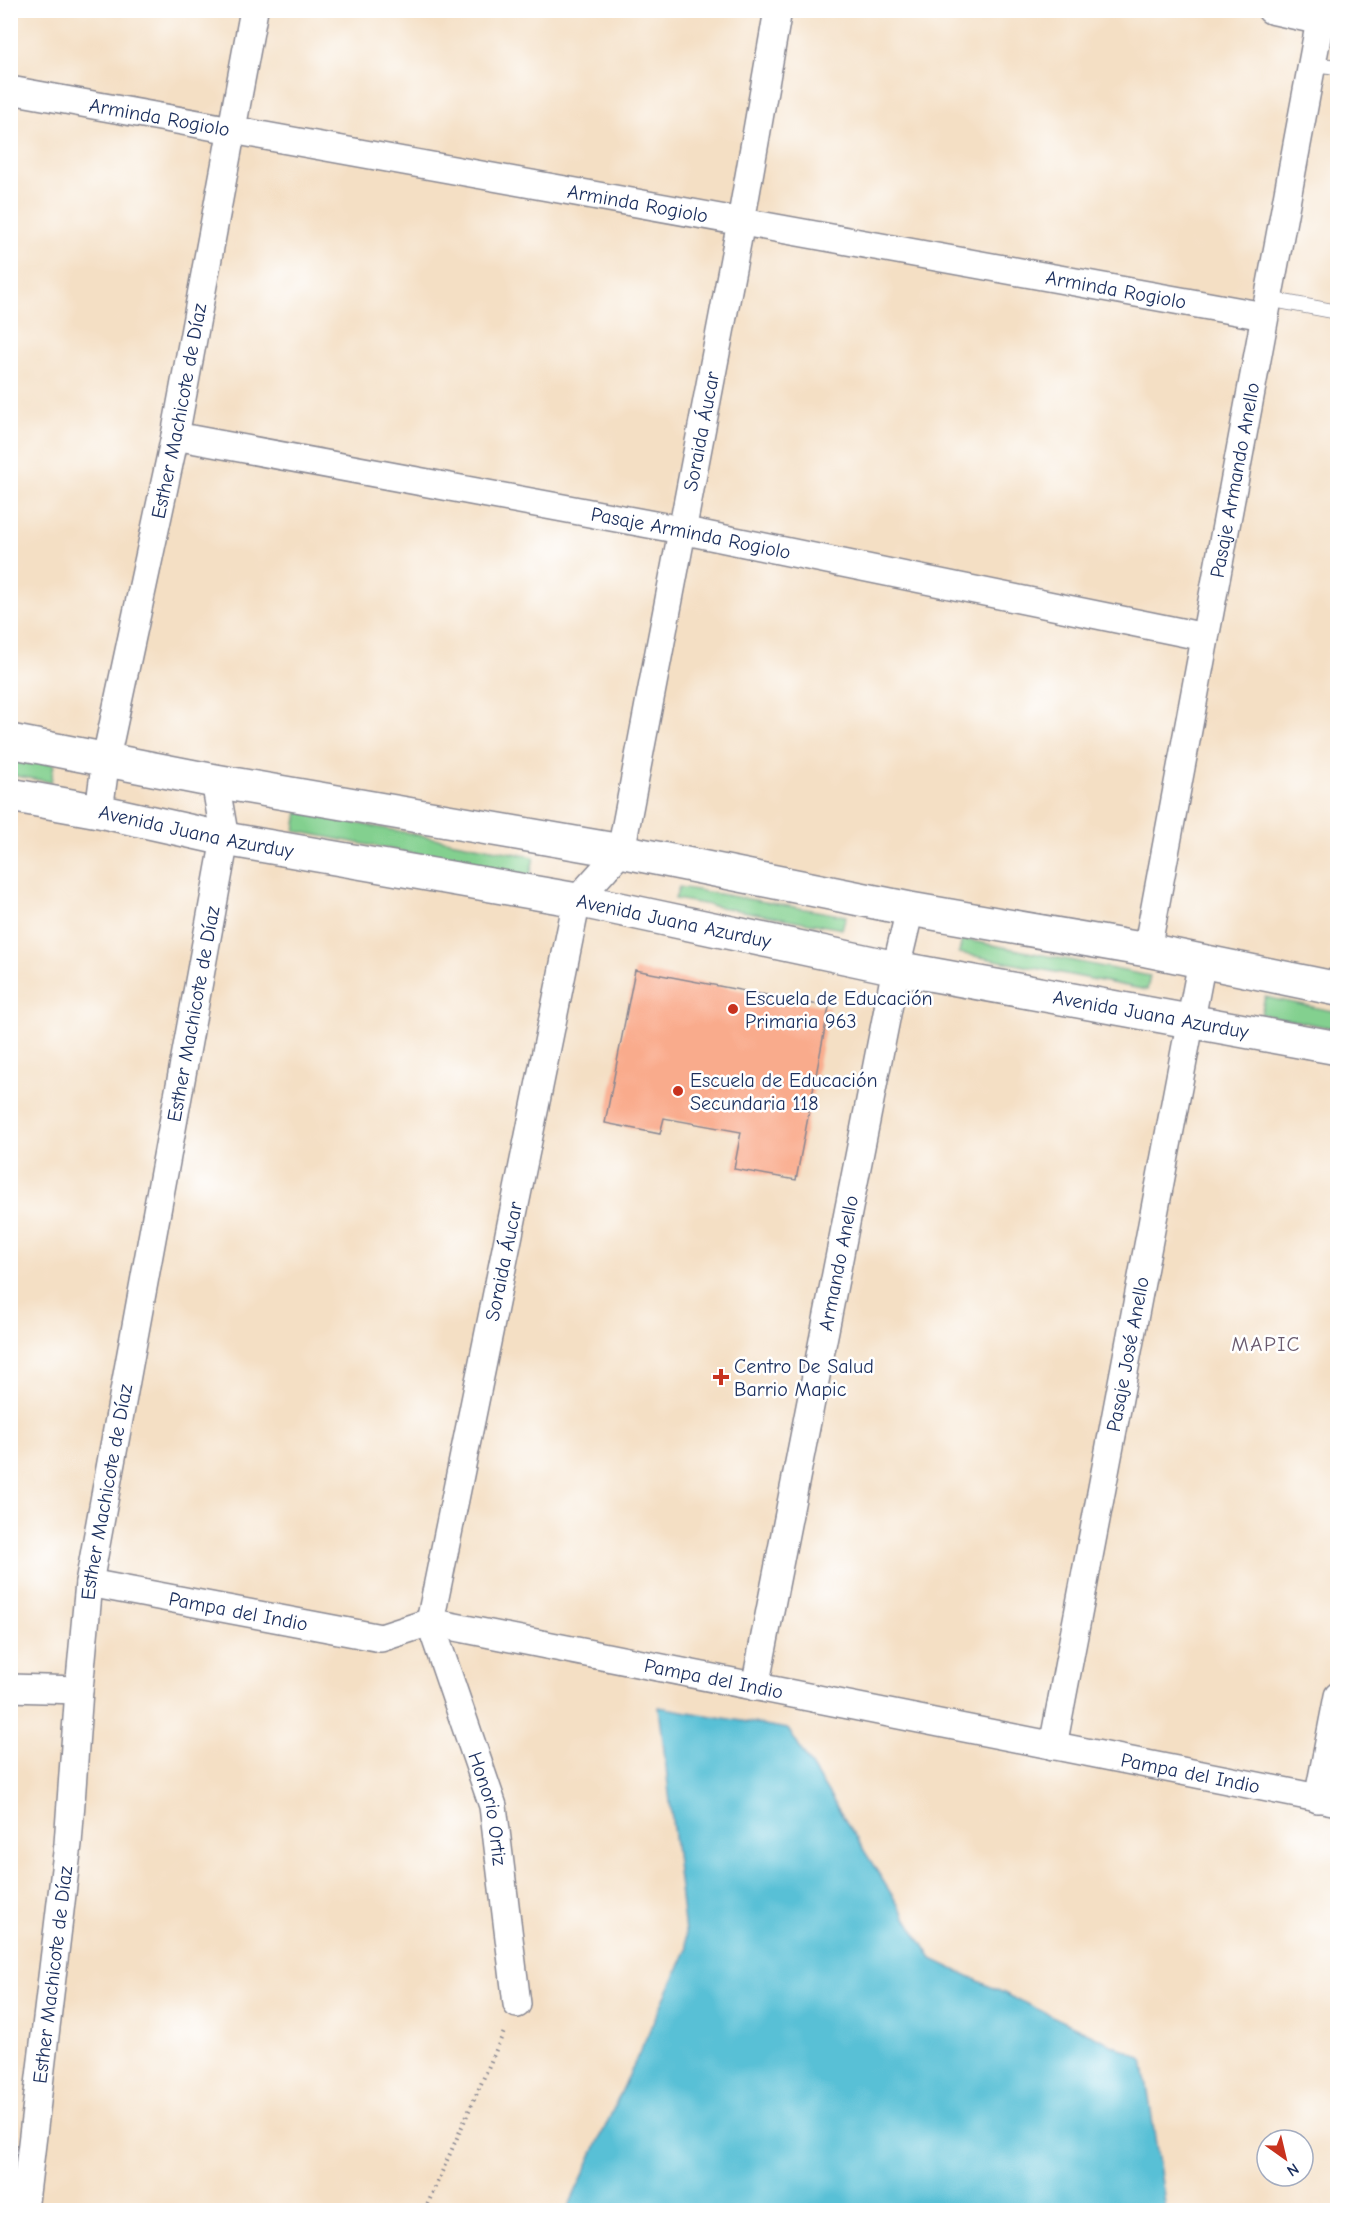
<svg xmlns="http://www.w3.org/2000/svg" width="1348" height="2221" font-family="'Comic Neue',sans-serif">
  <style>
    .green { fill: #83d08f; stroke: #4f8076; stroke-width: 1.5 }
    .water { fill: #58c0d6; stroke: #3a789a; stroke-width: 1.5 }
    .building { fill: #f9ab8c }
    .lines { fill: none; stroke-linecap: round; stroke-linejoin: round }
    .service-casing { stroke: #888791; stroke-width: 16 }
    .minor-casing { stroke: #888791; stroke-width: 30 }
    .secondary-casing { stroke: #888791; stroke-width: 36 }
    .path { stroke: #888791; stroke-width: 4; stroke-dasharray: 1.5 4.5; stroke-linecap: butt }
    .service { stroke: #fff; stroke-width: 14 }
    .minor { stroke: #fff; stroke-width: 27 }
    .secondary { stroke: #fff; stroke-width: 33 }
    .poi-dot { fill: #c8321e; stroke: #fff; stroke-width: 2 }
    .labels { text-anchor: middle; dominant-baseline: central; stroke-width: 5; stroke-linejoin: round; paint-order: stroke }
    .street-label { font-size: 20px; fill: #1b2f5e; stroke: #fff }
    .poi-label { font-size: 20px; fill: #1b2f5e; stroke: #fff; text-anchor: start }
    .neighbourhood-label { font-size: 21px; letter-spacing: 1.5px; fill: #695a6e; stroke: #fff }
  </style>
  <rect width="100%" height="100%" fill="#fff"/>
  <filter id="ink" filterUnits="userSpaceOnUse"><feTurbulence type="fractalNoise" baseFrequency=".0167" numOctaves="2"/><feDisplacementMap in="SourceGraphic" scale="12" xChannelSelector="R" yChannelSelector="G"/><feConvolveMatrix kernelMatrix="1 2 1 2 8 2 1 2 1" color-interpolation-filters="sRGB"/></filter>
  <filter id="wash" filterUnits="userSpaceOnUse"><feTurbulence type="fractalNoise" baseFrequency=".008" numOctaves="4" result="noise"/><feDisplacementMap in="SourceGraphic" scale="24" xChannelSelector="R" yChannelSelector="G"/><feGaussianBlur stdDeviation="1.35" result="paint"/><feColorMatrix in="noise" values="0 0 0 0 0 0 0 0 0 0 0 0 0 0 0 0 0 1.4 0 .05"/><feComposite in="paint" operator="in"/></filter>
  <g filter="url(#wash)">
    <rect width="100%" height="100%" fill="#f4dfc4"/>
    <path class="green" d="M10,756L54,764L51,782L11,775Z
      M298,812L534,857L530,876L295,831Z
      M679,887L846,916L842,929L675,899Z
      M962,939L1150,976L1147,990L959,953Z
      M1265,997L1337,1012V1029L1261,1014Z"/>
    <path class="water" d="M659,1707L788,1729L932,1959L1143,2059L1166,2210H567L687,1949Z"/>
    <g id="blocks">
      <path class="building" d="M635,970L829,1007L796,1180L734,1169L741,1132L664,1118L660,1134L605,1123Z"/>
    </g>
  </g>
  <g filter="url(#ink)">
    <use href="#blocks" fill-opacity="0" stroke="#888791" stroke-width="1.5"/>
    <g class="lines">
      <g class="service-casing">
        <path id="service" d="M1312,64L1338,67
          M1268,299L1338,312"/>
      </g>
      <g class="minor-casing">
        <g id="minor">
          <path d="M1271,10L1321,21"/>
          <path id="s1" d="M10,90L1264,316"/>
          <path id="s2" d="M175,436L681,530L1205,637"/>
          <path id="s3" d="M99,811L106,758L175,436L254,10"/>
          <path id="s4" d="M1147,950L1322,10"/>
          <path id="s5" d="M89,1583L381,1638L430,1622L1338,1802"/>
          <path id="s6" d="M430,1622L577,900L621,851L741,222L778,10"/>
          <path id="s7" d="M430,1622L493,1806L517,2004"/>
          <path id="s8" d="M755,1687L896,968L910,909"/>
          <path d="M10,1688L79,1690"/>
          <path id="s9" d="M1053,1746L1202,961"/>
          <path d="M1318,1799L1338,1696"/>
          <path id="s10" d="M24,2210L68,1844L79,1690L89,1583L225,839L215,781"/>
        </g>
      </g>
      <g class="secondary-casing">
        <g id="secondary">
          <path d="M10,741L215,781L621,851L910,909L1147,950L1338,989"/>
          <path id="s11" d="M10,795L99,811L225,839L577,900L896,968L1338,1048"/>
        </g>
      </g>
      <path class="path" d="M425,2210L504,2032"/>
      <use href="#service" class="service"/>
      <use href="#minor" class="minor"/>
      <use href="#secondary" class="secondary"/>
    </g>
  </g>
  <g class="poi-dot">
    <circle cx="733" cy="1009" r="6"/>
    <circle cx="678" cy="1091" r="6"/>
    <path d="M718 1368h6v6h6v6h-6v6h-6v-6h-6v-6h6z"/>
  </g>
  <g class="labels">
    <g class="street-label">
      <text stroke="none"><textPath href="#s1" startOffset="152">Arminda Rogiolo</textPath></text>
      <text stroke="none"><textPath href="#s1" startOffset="638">Arminda Rogiolo</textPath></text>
      <text stroke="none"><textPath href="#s1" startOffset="1124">Arminda Rogiolo</textPath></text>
      <text stroke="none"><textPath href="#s3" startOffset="408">Esther Machicote de Díaz</textPath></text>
      <text stroke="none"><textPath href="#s6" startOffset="1230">Soraida Áucar</textPath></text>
      <text stroke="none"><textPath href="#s4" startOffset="478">Pasaje Armando Anello</textPath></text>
      <text stroke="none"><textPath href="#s2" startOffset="525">Pasaje Arminda Rogiolo</textPath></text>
      <text stroke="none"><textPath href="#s11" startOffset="190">Avenida Juana Azurduy</textPath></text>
      <text stroke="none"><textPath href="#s11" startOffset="676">Avenida Juana Azurduy</textPath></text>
      <text stroke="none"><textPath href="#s10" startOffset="1209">Esther Machicote de Díaz</textPath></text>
      <text stroke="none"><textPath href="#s11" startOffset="1162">Avenida Juana Azurduy</textPath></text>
      <text stroke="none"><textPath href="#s6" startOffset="368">Soraida Áucar</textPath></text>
      <text stroke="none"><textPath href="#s8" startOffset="432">Armando Anello</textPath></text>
      <text stroke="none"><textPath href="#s9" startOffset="399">Pasaje José Anello</textPath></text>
      <text stroke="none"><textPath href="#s10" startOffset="723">Esther Machicote de Díaz</textPath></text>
      <text stroke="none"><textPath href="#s5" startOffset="152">Pampa del Indio</textPath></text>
      <text stroke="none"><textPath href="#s5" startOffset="638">Pampa del Indio</textPath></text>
      <text stroke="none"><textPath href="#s5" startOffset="1124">Pampa del Indio</textPath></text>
      <text stroke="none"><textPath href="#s7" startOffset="196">Honorio Ortiz</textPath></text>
      <text stroke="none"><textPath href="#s10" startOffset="237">Esther Machicote de Díaz</textPath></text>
    </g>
    <g class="poi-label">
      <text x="745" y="998">Escuela de Educación<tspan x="745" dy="23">Primaria 963</tspan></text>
      <text x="690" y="1080">Escuela de Educación<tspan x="690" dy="23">Secundaria 118</tspan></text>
      <text x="734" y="1366">Centro De Salud<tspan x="734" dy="23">Barrio Mapic</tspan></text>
    </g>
    <g class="neighbourhood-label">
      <text x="1266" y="1344">MAPIC</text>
    </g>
  </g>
  <rect width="1348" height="2221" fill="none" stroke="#fff" stroke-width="36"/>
  <g transform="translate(1285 2158) rotate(146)"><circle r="28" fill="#ffffff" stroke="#a4acbf" stroke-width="1.5"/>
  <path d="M0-4.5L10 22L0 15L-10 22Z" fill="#c8321e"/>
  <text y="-9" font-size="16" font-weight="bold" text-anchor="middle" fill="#1b2f5e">N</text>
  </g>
</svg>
